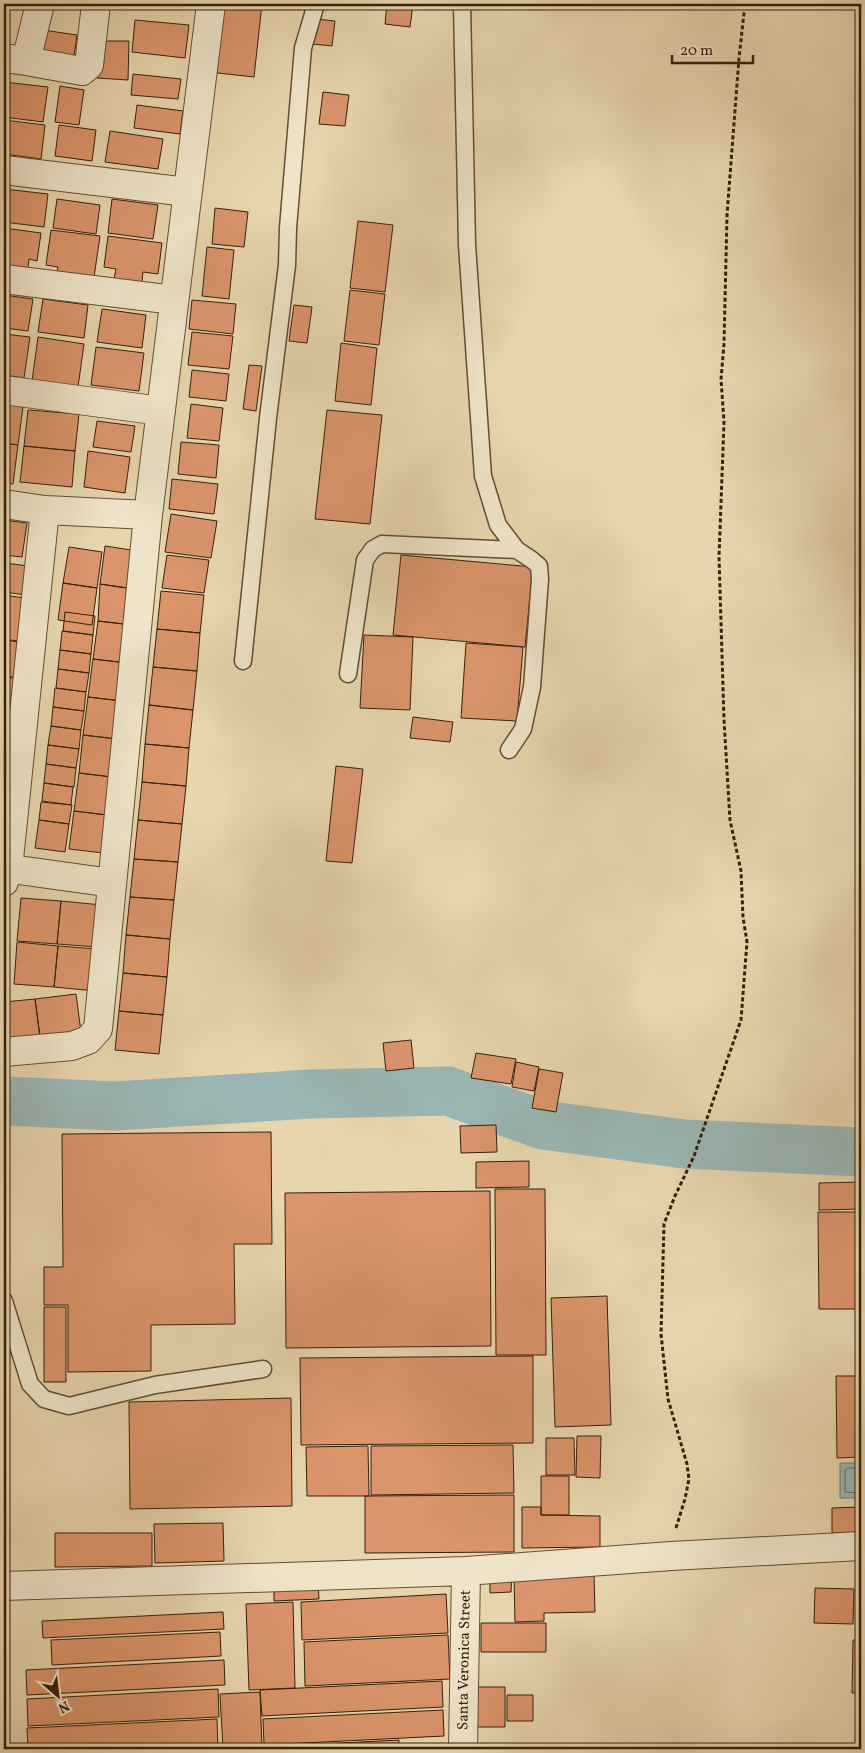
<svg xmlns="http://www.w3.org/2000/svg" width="865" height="1753" font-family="Vollkorn,serif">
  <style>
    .water { fill: #9ab6b4; stroke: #727a71 }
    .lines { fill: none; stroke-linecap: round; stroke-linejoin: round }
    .shore { stroke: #686b60; stroke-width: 1 }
    .river { stroke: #9ab6b4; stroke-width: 49 }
    .building { fill: #db946b; stroke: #35200d }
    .lane-casing { stroke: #624d35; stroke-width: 19 }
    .street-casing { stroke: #624d35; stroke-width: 30 }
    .path { stroke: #35200d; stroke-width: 3; stroke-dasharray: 4 2.5; stroke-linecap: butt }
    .lane { stroke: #efe4ca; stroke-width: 16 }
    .street { stroke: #efe4ca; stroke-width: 28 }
    .labels { text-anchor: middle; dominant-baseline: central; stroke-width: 4; stroke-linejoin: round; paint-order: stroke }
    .street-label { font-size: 15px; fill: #35200d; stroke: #efe4ca }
  </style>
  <rect width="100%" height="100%" fill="#e7d5ad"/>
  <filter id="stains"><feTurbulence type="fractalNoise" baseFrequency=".004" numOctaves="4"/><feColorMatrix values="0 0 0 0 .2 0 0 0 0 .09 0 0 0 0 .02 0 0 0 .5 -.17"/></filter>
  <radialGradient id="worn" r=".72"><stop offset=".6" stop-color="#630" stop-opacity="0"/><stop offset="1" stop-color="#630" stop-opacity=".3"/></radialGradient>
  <path class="water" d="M840,1463H861V1498H840Z"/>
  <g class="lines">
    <path class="shore" d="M861,1468H847L845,1471V1492L861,1493"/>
    <path class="river" d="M4,1101L115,1106L311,1094L448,1091L543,1125L684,1144L861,1152"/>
  </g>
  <path class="building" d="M217,4H262L254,77L209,72Z
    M387,4H413L410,27L385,24Z
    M316,19L335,21L332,46L313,44Z
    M135,20L189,25L185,58L132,52Z
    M43,30L77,35L74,56L40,51Z
    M98,41H129L128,80L97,78Z
    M133,74L181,79L178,99L131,95Z
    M4,82L48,87L43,122L4,117Z
    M60,86L84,90L79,125L55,122Z
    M323,92L349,95L345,126L319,124Z
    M137,105L183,111L180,134L134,128Z
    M4,120L45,125L41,159L4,154Z
    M59,125L96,130L92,161L55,156Z
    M110,131L163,139L158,169L105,162Z
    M4,189L48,194L44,227L4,222Z
    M57,199L100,205L96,234L53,228Z
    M112,199L158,205L153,239L108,233Z
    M215,208L248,212L244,247L212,244Z
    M358,221L393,225L385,292L350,288Z
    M4,228L41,233L37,261L29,259L28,268L4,265Z
    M51,230L100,236L94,277L57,273L58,267L46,265Z
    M108,236L162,243L158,274L143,272L142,282L114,279L116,269L104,267Z
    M207,247L234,250L229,299L202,296Z
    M350,290L385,294L379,345L344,341Z
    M4,295L33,299L28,331L4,328Z
    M43,299L88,305L84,338L38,332Z
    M192,300L236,304L233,334L189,329Z
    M294,305L312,307L307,343L289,341Z
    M102,309L146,315L142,348L97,342Z
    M192,332L233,336L229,369L188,365Z
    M4,334L30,337L24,378L4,375Z
    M38,337L84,344L78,387L32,381Z
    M341,343L377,348L371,405L335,401Z
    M96,347L144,353L139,391L91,385Z
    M249,365L262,366L256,411L243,409Z
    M192,370L229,374L226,401L189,397Z
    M4,404L23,407L18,445L4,443Z
    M191,404L223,408L219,441L187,438Z
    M28,410L79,414L75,451L24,446Z
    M327,410L382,415L370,524L315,519Z
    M97,421L135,426L131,452L93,447Z
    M181,442L219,445L216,478L178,474Z
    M4,443L18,445L13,484L4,483Z
    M24,446L75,451L72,487L20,482Z
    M88,451L130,457L125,493L84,487Z
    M172,479L218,484L214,514L169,509Z
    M171,514L217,521L211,558L165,552Z
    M4,520L27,523L22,557L4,555Z
    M105,546L138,551L134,589L100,584Z
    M69,547L102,552L97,588L63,583Z
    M167,555L209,560L204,593L162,588Z
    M401,555L533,567L525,647L393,635Z
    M4,563L29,566L26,595L4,592Z
    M63,583L97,588L92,625L58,620Z
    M100,584L134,589L132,625L98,621Z
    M161,591L204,595L200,633L157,629Z
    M4,595L30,599L24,642L4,639Z
    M65,612L95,616L93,635L63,631Z
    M98,621L132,625L127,663L93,659Z
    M157,629L200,633L197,671L153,667Z
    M62,631L93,635L91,654L60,650Z
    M364,635L413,637L410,710L360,708Z
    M4,640L27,643L22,678L4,676Z
    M466,643L523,647L517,721L461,718Z
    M60,650L91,654L89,673L58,669Z
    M93,659L127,663L122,701L88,697Z
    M153,667L197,671L193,710L149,705Z
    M58,669L89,673L86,692L56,688Z
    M4,677L22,679L15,723L4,722Z
    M55,688L86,692L84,711L53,707Z
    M88,697L122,701L117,739L83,735Z
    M149,705L193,710L189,748L145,744Z
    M53,707L84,711L81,730L51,726Z
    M413,717L453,722L450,742L410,738Z
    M4,722L15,723L9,767H4Z
    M51,726L81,730L79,749L48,745Z
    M83,735L117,739L112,777L79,773Z
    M145,744L189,748L186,786L142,782Z
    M48,745L79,749L76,768L46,764Z
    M46,764L76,768L74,787L44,783Z
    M336,766L363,769L352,863L326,861Z
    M79,773L112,777L107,815L74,811Z
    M142,782L186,786L182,824L138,820Z
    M44,783L73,787L71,805L42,801Z
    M41,802L72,805L69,824L39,820Z
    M74,811L107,815L103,853L69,849Z
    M39,820L69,824L65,852L35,848Z
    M138,820L182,824L178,862L134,859Z
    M134,859L178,862L174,900L130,897Z
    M130,897L174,900L170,939L126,935Z
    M21,898L61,901L57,944L17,941Z
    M61,901L102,905L98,947L57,944Z
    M126,935L170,939L167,977L123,973Z
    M17,942L58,946L54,987L14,984Z
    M58,946L98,949L95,991L54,987Z
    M123,973L167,977L163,1015L119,1011Z
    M76,994L81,1032L40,1037L35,999Z
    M35,999L40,1037L4,1041V1002Z
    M119,1011L163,1015L159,1054L115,1050Z
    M411,1040L414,1068L386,1071L383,1043Z
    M476,1053L516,1059L511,1084L471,1078Z
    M516,1062L539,1067L534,1091L512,1087Z
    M539,1069L563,1073L556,1112L532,1108Z
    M496,1125L497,1152L461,1153L460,1126Z
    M271,1132L272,1244H234L235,1324L151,1325V1371L68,1372V1305H44V1267H63L62,1134Z
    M529,1161V1187L476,1188V1162Z
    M861,1182V1209L819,1210V1183Z
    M495,1189H545L546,1355H496Z
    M490,1191L491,1346L286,1348L285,1193Z
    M818,1212H861V1309H819Z
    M607,1296L611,1425L555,1427L551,1298Z
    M44,1307H66V1382H44Z
    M533,1356V1443L301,1445L300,1358Z
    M836,1376H861V1457L837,1458Z
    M291,1398L292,1506L130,1509L129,1402Z
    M577,1436H601L600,1478L576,1477Z
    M546,1438H574L575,1475H546Z
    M513,1445L514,1493L371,1495V1446Z
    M368,1446L369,1496H307L306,1447Z
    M541,1476H569V1515H541Z
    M514,1495V1552L365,1553V1496Z
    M522,1507H541V1515L600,1516V1547L522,1548Z
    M861,1507V1532L832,1533V1508Z
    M223,1523L224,1561L155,1563L154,1524Z
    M55,1533H152V1566L55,1567Z
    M512,1572L511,1592L490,1593V1573Z
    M594,1573L595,1612L544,1613V1621L515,1622L514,1575Z
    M318,1582L319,1599L274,1601V1584Z
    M815,1588L854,1589L853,1624L814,1623Z
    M446,1594L448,1633L302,1640L301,1602Z
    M293,1602L295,1688L249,1690L246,1604Z
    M223,1612L224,1629L43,1638L42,1621Z
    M481,1623H546V1652H481Z
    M220,1632L221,1656L52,1665L51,1640Z
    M448,1635L450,1679L305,1686L304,1642Z
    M853,1640H861V1693H852Z
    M224,1660L225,1685L27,1695L26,1670Z
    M442,1681L443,1707L262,1716L260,1690Z
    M475,1687H505V1727H476Z
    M218,1689L219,1717L28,1726L27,1699Z
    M260,1692L262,1749H223L220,1694Z
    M507,1695H533V1721H507Z
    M443,1710L444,1736L264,1745L263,1719Z
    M217,1719L218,1748L28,1749L27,1728Z
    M399,1740V1749H264L263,1747Z"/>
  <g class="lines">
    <g class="lane-casing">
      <path id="lane" d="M462,4L467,245L483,476L498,525L517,550L532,560L539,566L540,579L532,687L523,729L509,750
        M243,661L268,418L287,265L288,228L303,48L316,4
        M348,674L365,560L373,549L382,544L517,550
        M4,1301L30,1384L44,1399L69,1406L155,1385L263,1369"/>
    </g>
    <g class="street-casing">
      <path id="street" d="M4,58L26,61L40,4
        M26,61L82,71L89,65L96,4
        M4,170L187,192
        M4,279L174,300
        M4,390L161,411
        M4,504L45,510L148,515
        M4,868L112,883
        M4,882L8,869L45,510
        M4,1052L72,1046L88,1040L98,1029L148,515L211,4
        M4,1586L466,1571L671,1556L861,1546
        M463,1749L466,1571"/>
    </g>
    <path class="path" d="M676,1528L685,1499L689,1479L687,1464L668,1399L661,1334L664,1224L675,1196L694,1156L741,1020L747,942L743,917L741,871L730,820L724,720L719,557L724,422L721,379L724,344L727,215L739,58L745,4"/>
    <use href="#lane" class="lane"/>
    <use href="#street" class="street"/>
  </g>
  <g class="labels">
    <g class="street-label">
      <text transform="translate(465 1660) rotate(-89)">Santa Veronica Street</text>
    </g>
  </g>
  <rect width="865" height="1753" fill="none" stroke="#e7d5ad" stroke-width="20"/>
  <rect x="5" y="5" width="855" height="1743" fill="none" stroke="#35200d" stroke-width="2.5"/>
  <rect x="10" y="10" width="845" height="1733" fill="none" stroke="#35200d"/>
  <g transform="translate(58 1696) rotate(152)" stroke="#efe4ca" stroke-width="4" paint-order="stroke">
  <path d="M0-4L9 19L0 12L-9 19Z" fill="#35200d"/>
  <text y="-8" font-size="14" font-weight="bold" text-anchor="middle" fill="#35200d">N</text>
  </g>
  <path d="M672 55v8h81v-8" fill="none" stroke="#35200d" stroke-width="2.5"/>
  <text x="680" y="55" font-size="15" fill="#35200d" stroke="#efe4ca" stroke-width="4" paint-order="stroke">20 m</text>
  <rect width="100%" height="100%" filter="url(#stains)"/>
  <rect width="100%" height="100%" fill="url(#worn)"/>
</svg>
